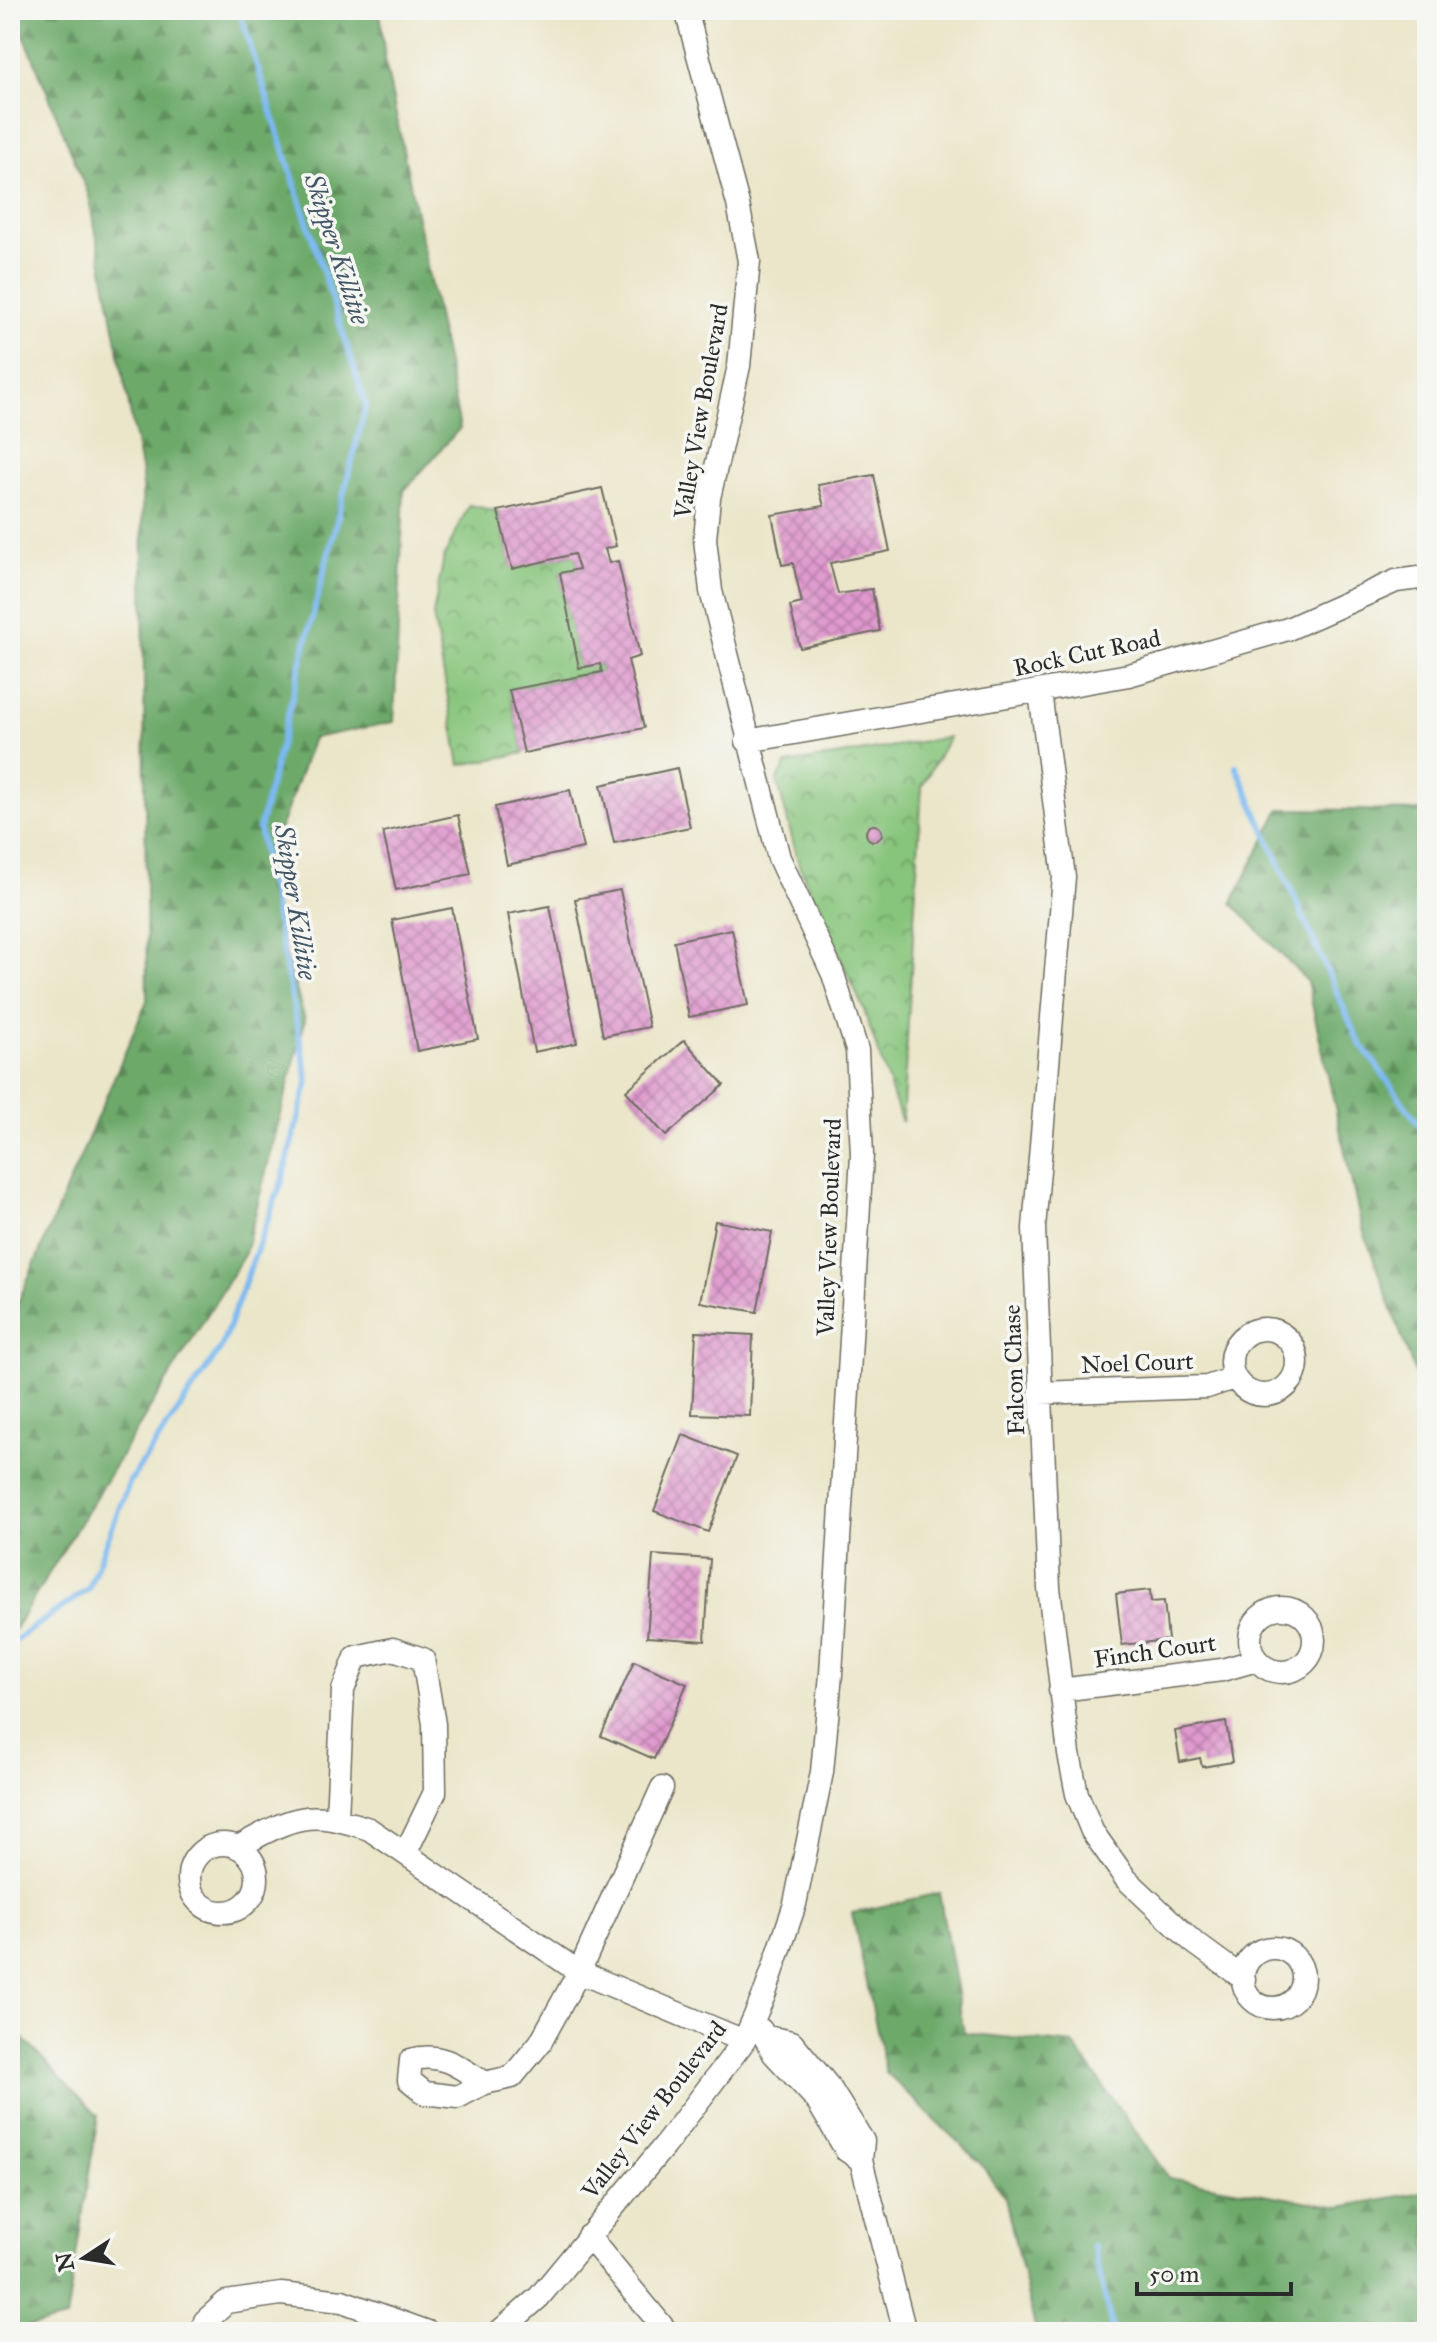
<svg xmlns="http://www.w3.org/2000/svg" width="1437" height="2342" font-family="'IM FELL Great Primer',serif">
  <style>
    .forest { fill: url(#forest-firs); stroke: #4c6a4b; stroke-width: 2 }
    .park { fill: url(#park-crowns); stroke: #597853; stroke-width: 2 }
    .lines { fill: none; stroke-linecap: round; stroke-linejoin: round }
    .stream { stroke: #7cb9ef; stroke-width: 6 }
    .building { fill: url(#building-cross-hatch) }
    .minor-casing { stroke: #6e6c62; stroke-width: 25 }
    .minor { stroke: #fff; stroke-width: 22 }
    .labels { text-anchor: middle; dominant-baseline: central; stroke-width: 7; stroke-linejoin: round; paint-order: stroke }
    .street-label { font-size: 24px; fill: #2b2b2b; stroke: #f6f6f2 }
    .water-label { font-size: 26px; font-style: italic; fill: #435666; stroke: #f6f6f2 }
  </style>
  <defs>
    <pattern id="forest-firs" width="22" height="20" patternUnits="userSpaceOnUse" patternTransform="scale(2)"><rect width="22" height="20" fill="#6daa6b"/><path d="M5 1l3.5 6h-7zM16 11l3.5 6h-7z" fill="#5a8b58"/></pattern>
    <pattern id="park-crowns" width="20" height="18" patternUnits="userSpaceOnUse" patternTransform="scale(2)"><rect width="20" height="18" fill="#87c57b"/><path d="M2 6a3 3 0 1 1 6 0M12 15a3 3 0 1 1 6 0" fill="none" stroke="#6fa065"/></pattern>
    <pattern id="building-cross-hatch" width="8" height="8" patternUnits="userSpaceOnUse" patternTransform="scale(2)"><rect width="8" height="8" fill="#e09acf"/><path d="M0 0l8 8M0 8l8-8" fill="none" stroke="#b67ea8"/></pattern>
  </defs>
  <rect width="100%" height="100%" fill="#f6f6f2"/>
  <filter id="ink" filterUnits="userSpaceOnUse"><feTurbulence type="fractalNoise" baseFrequency=".0125" numOctaves="2"/><feDisplacementMap in="SourceGraphic" scale="16" xChannelSelector="R" yChannelSelector="G"/><feConvolveMatrix kernelMatrix="1 2 1 2 8 2 1 2 1" color-interpolation-filters="sRGB"/></filter>
  <filter id="wash" filterUnits="userSpaceOnUse"><feTurbulence type="fractalNoise" baseFrequency=".006" numOctaves="4" result="noise"/><feDisplacementMap in="SourceGraphic" scale="32" xChannelSelector="R" yChannelSelector="G"/><feGaussianBlur stdDeviation="1.8" result="paint"/><feColorMatrix in="noise" values="0 0 0 0 0 0 0 0 0 0 0 0 0 0 0 0 0 1.4 0 .05"/><feComposite in="paint" operator="in"/></filter>
  <g filter="url(#wash)">
    <rect width="100%" height="100%" fill="#ebe6c9"/>
    <path class="forest" d="M14,10H380L385,61L460,428L404,491L394,722L313,738L263,876L305,1020L245,1253L10,1637V1321L147,1001L142,474L89,196Z
      M1280,809L1427,811V1406L1361,1224L1307,981L1232,903Z
      M939,1893L964,2033L1073,2044L1169,2178L1340,2207L1427,2191V2332H1036L1005,2198L980,2163L886,2073L852,1913Z
      M10,2025L98,2116L66,2319L10,2331Z"/>
    <path class="park" d="M469,505L498,511L512,568L574,554L579,569L560,573L579,667L600,664L602,672L509,690L524,753L460,765L433,615L444,557Z
      M949,737L922,786L902,1123L864,1010L799,865L777,780L787,764Z"/>
    <g class="lines">
      <path class="stream" d="M1236,766L1358,1040L1427,1135
        M10,1644L88,1589L130,1481L221,1348L283,1178L308,1081L259,829L366,405L239,10
        M1093,2246L1113,2332"/>
    </g>
    <g id="blocks">
      <path class="building" d="M874,475L890,551L830,563L838,594L872,589L880,631L800,648L790,606L802,603L793,563L782,565L772,515L824,506L818,485Z
        M602,488L616,546L605,549L609,563L618,561L640,656L628,660L644,728L524,753L509,690L602,672L600,664L579,668L560,573L579,569L574,554L512,569L498,511Z
        M677,768L690,827L614,843L601,785Z
        M570,790L583,848L507,865L495,807Z
        M458,815L471,874L396,890L383,832Z
        M866 833a8 8 0 1 1 16 0a8 8 0 1 1-16 0Z
        M620,890L649,1027L603,1036L575,899Z
        M550,906L577,1043L534,1052L508,914Z
        M452,908L478,1039L417,1051L392,920Z
        M732,929L748,1005L689,1017L674,941Z
        M684,1040L724,1085L666,1136L626,1091Z
        M715,1221L772,1232L757,1312L700,1302Z
        M696,1332L753,1335L750,1416L692,1414Z
        M683,1435L737,1456L708,1532L654,1511Z
        M653,1555L710,1559L705,1641L647,1637Z
        M1150,1590L1151,1602L1164,1601L1168,1640L1122,1645L1116,1594Z
        M634,1661L687,1684L654,1759L601,1736Z
        M1226,1722L1232,1762L1202,1767L1200,1758L1180,1762L1175,1731Z"/>
    </g>
  </g>
  <g filter="url(#ink)">
    <use href="#blocks" fill-opacity="0" stroke="#6e6c62" stroke-width="2"/>
    <g class="lines">
      <g class="minor-casing">
        <path id="minor" d="M1040,692L1064,877L1034,1228L1049,1588L1069,1754L1077,1794L1092,1831L1126,1879L1192,1941L1244,1979
          M747,741L1129,675L1288,629L1396,581L1427,577
          M1231 1362a33 33 0 1 1 66 0a33 33 0 1 1-66 0Z
          M1040,1393L1207,1387L1234,1378
          M1250 1640a32 32 0 1 1 64 0a32 32 0 1 1-64 0Z
          M1060,1690L1222,1670L1257,1660
          M337,1818L343,1690L356,1657L393,1649L423,1659L434,1724L435,1792L406,1852
          M189 1878a34 34 0 1 1 68 0a34 34 0 1 1-68 0Z
          M238,1847C293,1817 307,1808 369,1829L579,1972L744,2041
          M1243 1978a30 30 0 1 1 60 0a30 30 0 1 1-60 0Z
          M761,2030L774,2054L816,2099L846,2150L861,2160
          M767,2037L792,2042L830,2088L863,2141L861,2160L905,2332
          M484,2083C460,2067 440,2051 411,2060L409,2080L425,2093L458,2097L484,2083L512,2077L540,2043L579,1972L662,1788
          M588,2236L667,2332
          M205,2332V2321L226,2302L281,2294L342,2301L428,2332
          M499,2332L539,2297L665,2145L744,2041L765,1993L795,1904L822,1772L831,1674L862,1155L857,1050L833,974L779,858L711,591L705,539L709,498L739,366L749,261L738,204L686,10"/>
      </g>
      <use href="#minor" class="minor"/>
    </g>
  </g>
  <g class="labels">
    <g class="street-label">
      <text transform="translate(701 411) rotate(-80)">Valley View Boulevard</text>
      <text transform="translate(1087 653) rotate(-12)">Rock Cut Road</text>
      <text transform="translate(829 1227) rotate(-88)">Valley View Boulevard</text>
      <text transform="translate(1137 1363) rotate(-2)">Noel Court</text>
      <text transform="translate(1014 1370) rotate(-92)">Falcon Chase</text>
      <text transform="translate(1155 1651) rotate(-8)">Finch Court</text>
      <text transform="translate(654 2110) rotate(-52)">Valley View Boulevard</text>
    </g>
    <g class="water-label">
      <text transform="translate(337 249) rotate(72)">Skipper Killitie</text>
      <text transform="translate(296 902) rotate(81)">Skipper Killitie</text>
    </g>
  </g>
  <rect width="1437" height="2342" fill="none" stroke="#f6f6f2" stroke-width="40"/>
  <g transform="translate(84 2258) rotate(258)" stroke="#f6f6f2" stroke-width="6" paint-order="stroke">
  <path d="M0-6L14 30L0 20L-14 30Z" fill="#2b2b2b"/>
  <text y="-12" font-size="22" font-weight="bold" text-anchor="middle" fill="#2b2b2b">N</text>
  </g>
  <path d="M1137 2282v12h154v-12" fill="none" stroke="#2b2b2b" stroke-width="4"/>
  <text x="1149" y="2282" font-size="24" fill="#2b2b2b" stroke="#f6f6f2" stroke-width="6" paint-order="stroke">50 m</text>
</svg>
